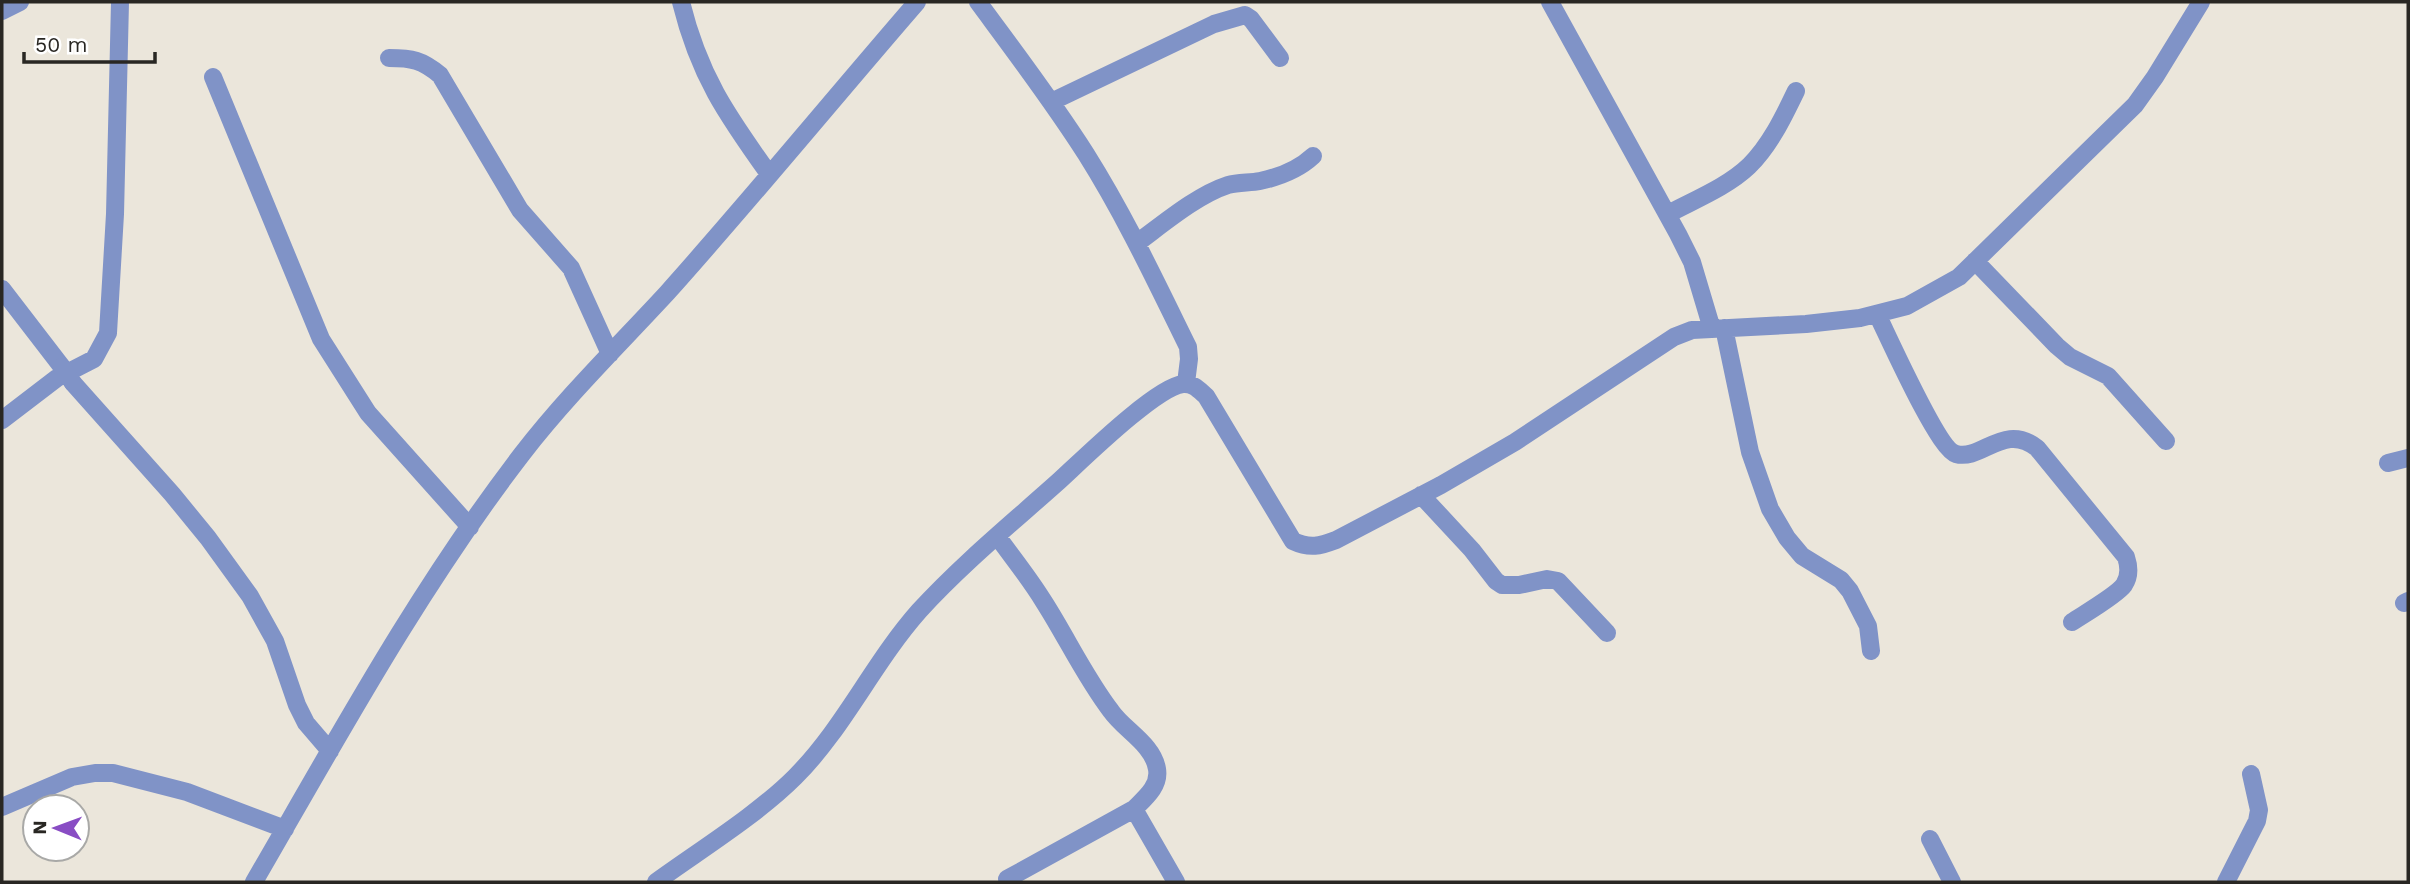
<svg xmlns="http://www.w3.org/2000/svg" width="2410" height="884" font-family="'Work Sans',sans-serif">
  <style>
    .lines { fill: none; stroke-linecap: round; stroke-linejoin: round }
    .minor { stroke: #8093c7; stroke-width: 18 }
    .minor-bridge { stroke: #8093c7; stroke-width: 18 }
  </style>
  <rect width="100%" height="100%" fill="#ebe6db"/>
  <g class="lines">
    <path class="minor" d="M681,2C699,75 726,114 769,174
      M978,2C1015,52 1053,102 1086,154C1125,216 1156,282 1188,347L1189,359L1186,383
      M1550,2L1678,234L1692,262L1712,329
      M2,11L20,2
      M389,58C412,58 422,60 440,75L520,210L571,268L610,354
      M213,77L321,339L368,413L470,527
      M1051,102L1214,24L1245,15L1251,19L1280,58
      M1668,214C1694,200 1727,187 1749,166C1770,145 1783,118 1796,91
      M1137,243C1163,224 1197,195 1228,185C1238,182 1250,183 1260,181C1279,177 1299,169 1313,156
      M1975,261L2057,346L2070,357L2108,376L2166,441
      M2,289L62,367
      M1877,314C1888,336 1938,449 1956,454C1982,461 2004,422 2037,448L2126,557C2129,566 2130,576 2124,585C2117,595 2084,614 2072,622
      M1724,328L1750,452L1770,509L1787,538L1802,556L1841,580L1850,591L1868,626L1871,651
      M73,383L172,494L208,538L250,596L275,641L297,705L306,723L330,751
      M2,420L57,378L94,359L108,333L115,214L120,2
      M2388,463L2408,458
      M1421,495L1472,550L1496,581L1502,585H1519L1547,579L1558,581L1607,633
      M997,536C1013,558 1030,579 1044,602C1067,638 1085,677 1111,711C1124,730 1153,744 1157,769C1160,786 1145,798 1134,809L1007,879
      M2404,603L2408,601
      M2,807L72,777L95,773H113L187,792L285,829
      M1134,809L1176,882
      M1930,839L1952,882
      M254,882C338,737 419,588 522,454C566,397 618,346 667,293C752,198 833,99 917,2
      M656,882C700,850 757,815 795,777C844,728 873,663 919,611C962,564 1012,523 1059,481C1082,460 1156,387 1183,384C1193,383 1199,390 1206,396L1293,541C1310,549 1320,546 1336,540L1441,485L1515,442L1674,337L1692,330L1806,324L1860,318L1907,306L1959,277L2135,105L2155,77L2201,2
      M2226,882L2257,821L2259,810L2251,774"/>
    <path class="minor-bridge" d="M62,367L73,383"/>
  </g>
  <rect width="2410" height="884" fill="none" stroke="#292723" stroke-width="7"/>
  <g transform="translate(56 828) rotate(271)"><circle r="33" fill="#ffffff" stroke="#a9a9a7" stroke-width="2"/>
  <path d="M0-5L12 26L0 18L-12 26Z" fill="#894dc4"/>
  <text y="-10" font-size="19" font-weight="bold" text-anchor="middle" fill="#292723">N</text>
  </g>
  <path d="M24 52v10h131v-10" fill="none" stroke="#292723" stroke-width="3.5"/>
  <text x="35" y="52" font-size="21" fill="#292723" stroke="#ffffff" stroke-width="5" paint-order="stroke">50 m</text>
</svg>
